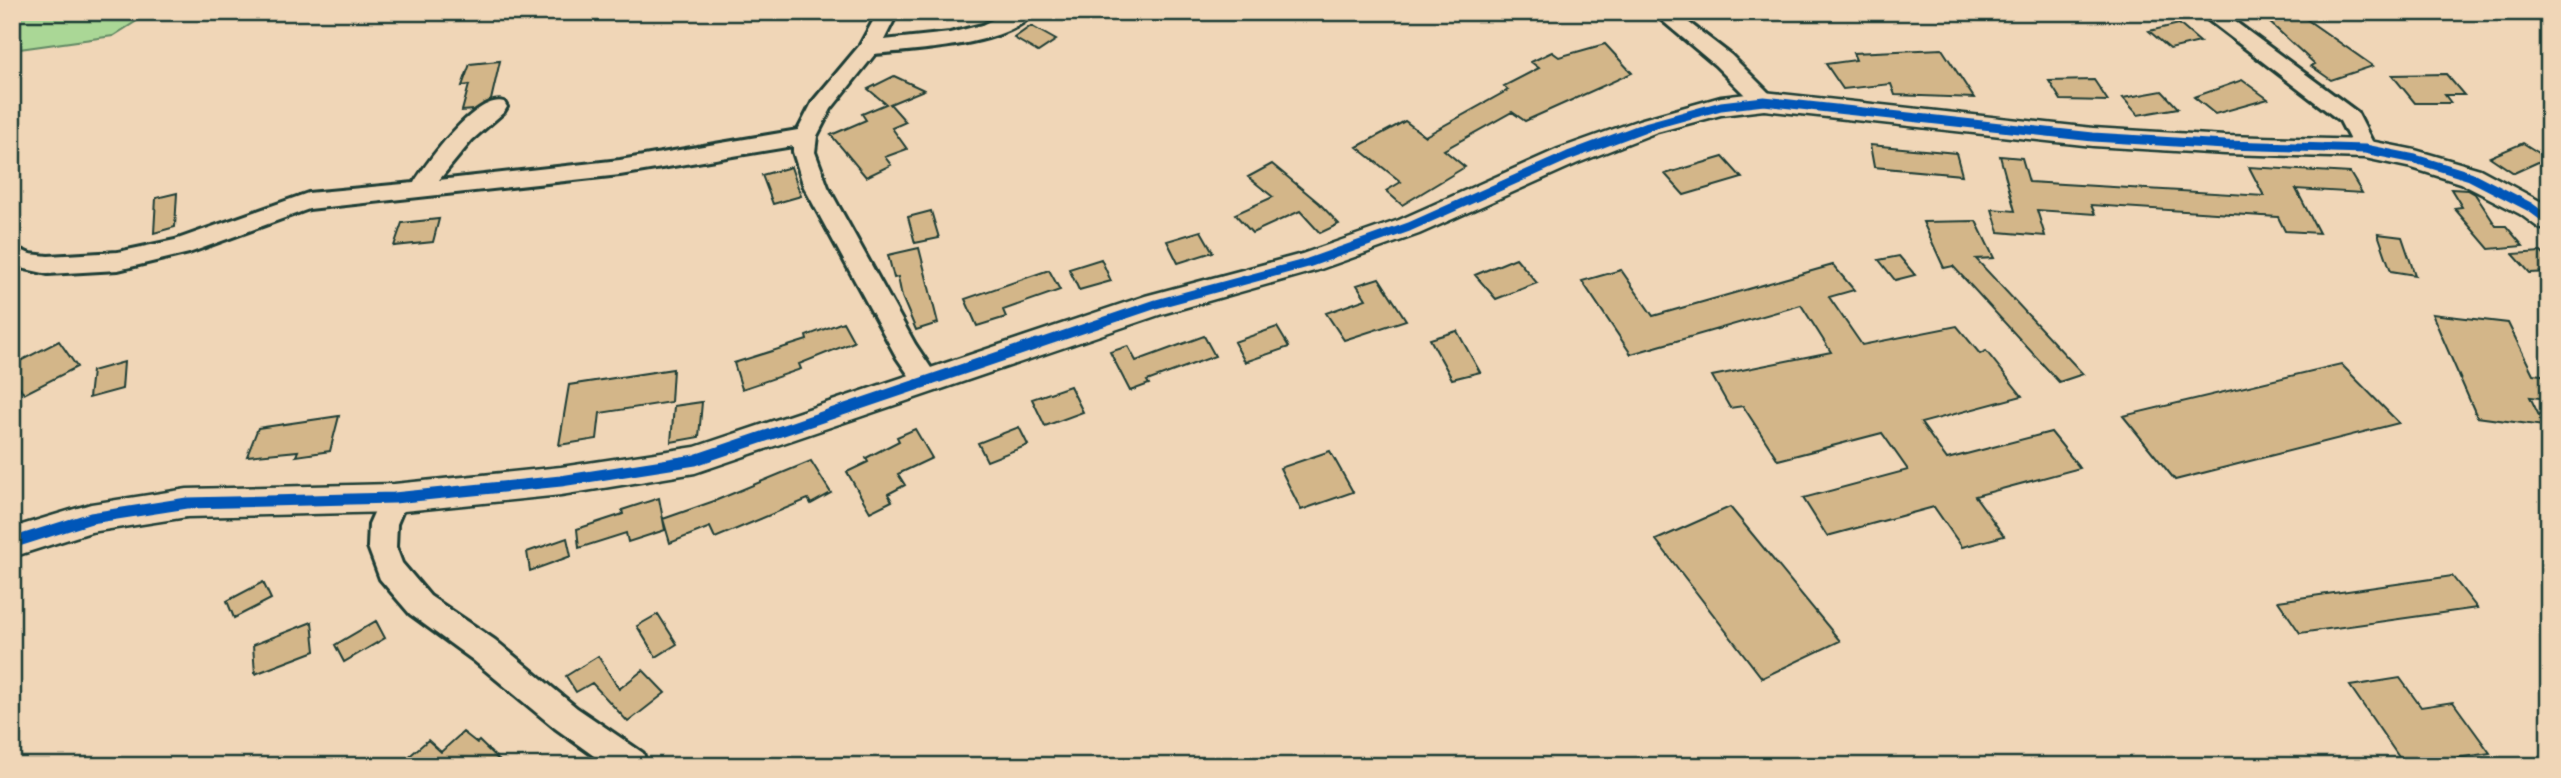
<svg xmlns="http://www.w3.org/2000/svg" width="2561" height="778" font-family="'Playpen Sans',sans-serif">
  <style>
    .green { fill: #aad796; stroke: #648a65; stroke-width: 2 }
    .building { fill: #d3b689; stroke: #1f3d34; stroke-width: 2 }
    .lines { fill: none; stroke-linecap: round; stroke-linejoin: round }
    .minor-casing { stroke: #1f3d34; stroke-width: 6 }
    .major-casing { stroke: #1f3d34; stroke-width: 5 }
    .minor { fill: #f0d6b7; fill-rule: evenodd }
    .major { fill: #f0d6b7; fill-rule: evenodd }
    .cycleway-far1-casing { stroke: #f0d6b7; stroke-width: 12 }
    .cycleway-casing { stroke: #f0d6b7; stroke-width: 16 }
    .cycleway-far1 { stroke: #0057b8; stroke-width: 9 }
    .cycleway { stroke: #0057b8; stroke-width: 11 }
  </style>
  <rect width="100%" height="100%" fill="#f0d6b7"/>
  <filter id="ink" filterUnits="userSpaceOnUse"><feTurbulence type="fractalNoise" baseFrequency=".0143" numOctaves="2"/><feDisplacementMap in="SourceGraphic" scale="14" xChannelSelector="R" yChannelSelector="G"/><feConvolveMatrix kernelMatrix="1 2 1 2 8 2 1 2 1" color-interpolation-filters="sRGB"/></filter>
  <g filter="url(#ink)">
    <path class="green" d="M12,12H151L113,36L12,50Z"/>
    <path class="building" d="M2263,12H2296L2373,66L2331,80L2311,66L2315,64L2267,20L2272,19Z
      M2179,24L2200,42L2170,49L2149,31Z
      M1031,26L1056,40L1038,52L1014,38Z
      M1605,44L1632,73L1525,121L1512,112L1444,150L1465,167L1402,205L1386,191L1401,182L1357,147L1405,121L1425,136L1508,90L1504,86L1539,68L1531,62L1552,52L1559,57Z
      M1942,49L1974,98L1895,95L1891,84L1843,89L1826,64L1856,60L1853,53Z
      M500,61L491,100L474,110L462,111L469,85L462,86L470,64Z
      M2446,74L2464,95H2445L2451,103H2415L2392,75Z
      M894,76L924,90L890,104L906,122L892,128L907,149L885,157L891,165L866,177L831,135L866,120L862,114L886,104L868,89Z
      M2094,80L2108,101L2061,100L2049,81Z
      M2242,80L2268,99L2215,114L2194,97Z
      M2162,91L2178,108L2138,115L2123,98Z
      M2523,143L2547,158L2514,173L2490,157Z
      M1870,145L1956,153L1962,175L1874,167Z
      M2000,156L2022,158L2029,182L2264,196L2249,167L2350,173L2362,193L2296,189L2319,233L2285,231L2278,217L2091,205L2095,214L2037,210L2045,236L1999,232L1992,209L2015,211Z
      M1723,157L1742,178L1684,195L1665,174Z
      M1272,164L1319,203L1339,224L1320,233L1300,211L1252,233L1235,214L1273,197L1248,177Z
      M791,167L801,196L773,204L762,175Z
      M2451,189L2468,190L2475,194L2496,226H2506L2523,246L2489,249L2454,208L2462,207Z
      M177,193L175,227L154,233L156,198Z
      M931,211L939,238L915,243L908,217Z
      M439,219L433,242L394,246L402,223Z
      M1976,221L1994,258L1976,259L2083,374L2059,382L1953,266L1944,268L1923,222Z
      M1201,231L1213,252L1178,263L1167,241Z
      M2378,234L2402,237L2415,275L2391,271Z
      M919,248L938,323L916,330L902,297L898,277L894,278L888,255Z
      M2541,252L2549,260V272L2530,273L2513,254Z
      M1899,256L1915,275L1895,280L1879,260Z
      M1516,258L1537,283L1496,299L1475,275Z
      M1101,259L1111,281L1079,290L1069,269Z
      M1833,265L1854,290L1829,297L1862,345L1957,326L1980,354L1986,351L2022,396L1921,423L1947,459L2051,432L2080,468L1975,496L2004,536L1962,547L1934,507L1827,536L1803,498L1908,470L1882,433L1778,460L1743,406L1730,408L1712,376L1831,352L1801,305L1631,354L1582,281L1621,270L1653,316Z
      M1049,270L1060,290L1003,310L1006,317L977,326L965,299Z
      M1379,278L1406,320L1344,340L1326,313L1366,299L1357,285Z
      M2432,314L2508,323L2533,374L2549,376V399L2530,397L2544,426L2477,417Z
      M843,322L854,342L799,364L801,369L742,389L734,363L807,340L806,336Z
      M1277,327L1289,347L1245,362L1234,342Z
      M1457,331L1480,372L1452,379L1430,339Z
      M1204,336L1215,356L1147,381L1149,384L1130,391L1110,352L1128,346L1136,361Z
      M59,341L77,367L24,394L12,375V365Z
      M124,362L122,389L89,398L92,371Z
      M2341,364L2399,423L2175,480L2123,416Z
      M673,369L671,402L600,413L597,439L559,445L569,385Z
      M1070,386L1083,412L1045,426L1032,399Z
      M702,402L699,437L671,442L674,406Z
      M339,416L330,451L296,456L298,451L247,456L258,428Z
      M1019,427L1028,445L987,461L978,443Z
      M915,429L932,458L898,474L905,485L888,494L892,501L870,512L847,472L868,462L866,458L899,441L897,437Z
      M1330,451L1353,492L1301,510L1280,468Z
      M811,461L831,493L811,504L808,499L715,538L710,527L670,543L663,519L717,500Z
      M659,498L665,530L628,542L626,533L579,548L577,529L623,514L622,510Z
      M1730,507L1840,641L1762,678L1656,540Z
      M567,538L571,556L530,571L527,552Z
      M2452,576L2477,608L2300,633L2278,601Z
      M263,582L271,599L234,618L227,601Z
      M658,614L677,644L656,657L637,626Z
      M376,621L385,638L344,662L335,645Z
      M312,622L315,651L255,674L253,645Z
      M598,656L619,689L643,670L665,693L628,722L592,683L576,692L566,676Z
      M2400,678L2421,707L2453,702L2490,753L2405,766L2350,686Z
      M463,732L477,743L479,741L505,766H398L428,740L441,752Z"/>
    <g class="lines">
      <g class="minor-casing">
        <path id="minor" d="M878,12H898L884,40L950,33L982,25L1009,12H1034C1010,46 914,50 875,54L831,109L817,136L815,152L828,187L915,344L939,380L935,387L926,390L917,387L897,358L804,187L793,152V146L620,175L309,209L189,253L118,270L48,274L12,266V246L30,254L48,256L118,252L175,240L308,193L414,183C428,161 476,94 504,102L507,107L504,112L472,140L439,180L620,160L798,130L813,101L860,45Z
          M1652,12H1675L1731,55L1772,96L1775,101L1772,106H1756L1715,65Z
          M2198,12H2222L2357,112L2376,149L2373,154L2365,157L2357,154L2340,121Z
          M394,486L404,490L408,498L397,524L396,547L402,563L430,596L495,640L577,708L643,753L647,766H608L555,728L473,660L410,614L380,579L368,547L369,524L384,490Z"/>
      </g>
      <g class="major-casing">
        <path id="major" d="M1764,92L2093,128L2225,136L2365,140L2415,150L2480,169L2549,206V231L2539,228L2520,214L2460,183L2412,168L2365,158L2225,154L2093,146L1764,110L1721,115L1657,132L1578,163L1419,234L1318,270L1162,314L695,473L561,495L394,512L187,517L91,532L12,557V528L91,504L187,489L394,484L561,467L695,447L1145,296L1302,254L1399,220L1558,149L1639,120L1721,97Z"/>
      </g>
      <use href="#minor" class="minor"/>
      <use href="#major" class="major"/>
      <g class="cycleway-far1-casing">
        <path id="cycleway-far1" d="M1032,346L1156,304L1308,263L1409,227L1568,156L1648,126L1721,106L1764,101L2093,137L2225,145L2365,149L2415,159L2470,176L2530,207L2549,221"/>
      </g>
      <g class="cycleway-casing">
        <path id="cycleway" d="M12,543L91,518L187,503L394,498L561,481L695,460L1037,344"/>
      </g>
      <use href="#cycleway-far1" class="cycleway-far1"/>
      <use href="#cycleway" class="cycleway"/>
    </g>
  </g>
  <rect width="2561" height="778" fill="none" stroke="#f0d6b7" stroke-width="42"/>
  <rect x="21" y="21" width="2519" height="736" fill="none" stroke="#1f3d34" stroke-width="2.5" filter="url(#ink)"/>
</svg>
